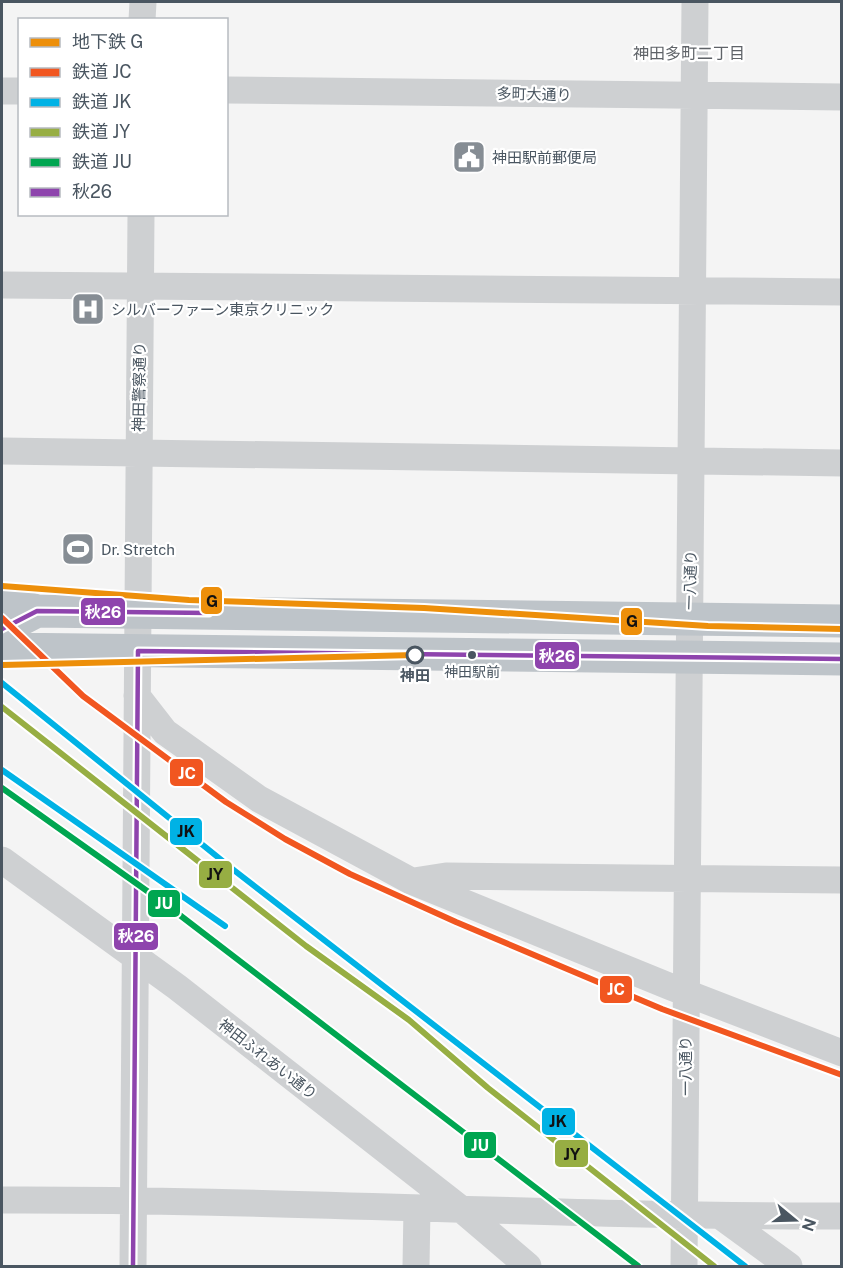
<svg xmlns="http://www.w3.org/2000/svg" width="843" height="1268" font-family="'Public Sans','Noto Sans JP',sans-serif">
  <style>
    .lines { fill: none; stroke-linecap: round; stroke-linejoin: round }
    .minor { stroke: #ced0d2; stroke-width: 27 }
    .highway { stroke: #bec4c9; stroke-width: 33 }
    .bus-1-casing { stroke: #fff; stroke-width: 9 }
    .bus-1 { stroke: #8e44ad; stroke-width: 4.5 }
    .rail-1-casing { stroke: #fff; stroke-width: 10 }
    .rail-2-casing { stroke: #fff; stroke-width: 10 }
    .rail-3-casing { stroke: #fff; stroke-width: 10 }
    .rail-4-casing { stroke: #fff; stroke-width: 10 }
    .rail-1 { stroke: #f15620; stroke-width: 6 }
    .rail-2 { stroke: #00b2e5; stroke-width: 6 }
    .rail-3 { stroke: #97ae43; stroke-width: 6 }
    .rail-4 { stroke: #00a651; stroke-width: 6 }
    .metro-1-casing { stroke: #fff; stroke-width: 10 }
    .metro-1 { stroke: #ed8f0a; stroke-width: 6 }
    .stop-dot { fill: #fff; stroke: #4a5661; stroke-width: 3 }
    .bus-dot { fill: #4a5661; stroke: #fff; stroke-width: 2 }
    .labels { text-anchor: middle; dominant-baseline: central; stroke-width: 4.5; stroke-linejoin: round; paint-order: stroke }
    .bus-label { font-size: 14px; fill: #4a5661; stroke: #fff }
    .street-label { font-size: 15px; fill: #4a5661; stroke: #fff }
    .poi-label { font-size: 15px; fill: #4a5661; stroke: #fff; text-anchor: start }
    .stop-label { font-size: 15px; font-weight: bold; fill: #4a5661; stroke: #fff }
    .neighbourhood-label { font-size: 16px; fill: #5f6368; stroke: #fff }
    .line-badge { stroke: #fff; stroke-width: 2 }
    .badge-label { font-size: 16px; text-anchor: middle; font-weight: bold; fill: #fff }
    .pale-badge-label { font-size: 16px; text-anchor: middle; font-weight: bold; fill: #111 }
  </style>
  <rect width="100%" height="100%" fill="#f4f4f4"/>
  <g class="lines">
    <path class="minor" d="M142,20L143,2
      M226,90L842,97
      M2,91H20
      M2,285L842,292
      M2,451L842,463
      M137,696L165,732L259,799L411,881L671,987L842,1053
      M2,860L177,987L461,1209L528,1266
      M414,881L446,876L842,880
      M2,1200C282,1199 561,1217 842,1216
      M722,1217L789,1266
      M133,1266L141,214
      M416,1266L417,1208
      M684,1266L695,2"/>
    <path class="highway" d="M2,599L37,611
      M2,629L37,611L842,621
      M2,649L842,659"/>
    <g class="bus-1-casing">
      <path id="bus-1" d="M2,629L37,611L209,613
        M133,1266L138,651L842,659"/>
    </g>
    <use href="#bus-1" class="bus-1"/>
    <g class="rail-1-casing">
      <path id="rail-1" d="M2,618L83,696L226,802L285,839L350,874L456,922L662,1009L842,1075"/>
    </g>
    <g class="rail-2-casing">
      <path id="rail-2" d="M2,683L235,871L745,1266
        M2,770L225,926"/>
    </g>
    <g class="rail-3-casing">
      <path id="rail-3" d="M2,707L306,946L409,1020L488,1088L714,1266"/>
    </g>
    <g class="rail-4-casing">
      <path id="rail-4" d="M2,788L164,903L638,1266"/>
    </g>
    <use href="#rail-1" class="rail-1"/>
    <use href="#rail-2" class="rail-2"/>
    <use href="#rail-3" class="rail-3"/>
    <use href="#rail-4" class="rail-4"/>
    <g class="metro-1-casing">
      <path id="metro-1" d="M2,586L189,600L424,608L708,626L842,629
        M2,665L415,655"/>
    </g>
    <use href="#metro-1" class="metro-1"/>
  </g>
  <defs>
    <g id="civic-square" transform="scale(1.725)"><rect x="-9" y="-9" width="18" height="18" rx="4" fill="#868d94" stroke="#fff"/><path d="M-.6-6.5H3V-4.5H.6V-3L4-1V1h2V6H-6V1h2V-1L-.6-3ZM-1.2 2.5V6h2.4V2.5Z" fill="#fff"/></g>
    <g id="hospital-square" transform="scale(1.725)"><rect x="-9" y="-9" width="18" height="18" rx="4" fill="#868d94" stroke="#fff"/><path d="M-5-5h3v3.5h4V-5h3V5h-3V1.5h-4V5h-3Z" fill="#fff"/></g>
    <g id="stadium-square" transform="scale(1.725)"><rect x="-9" y="-9" width="18" height="18" rx="4" fill="#868d94" stroke="#fff"/><path d="M0-5a6.5 5 0 1 0 0 10a6.5 5 0 1 0 0-10ZM-3.5-1.8h7v3.6h-7Z" fill="#fff"/></g>
  </defs>
  <g fill-rule="evenodd">
    <use href="#civic-square" x="469" y="157"/>
    <use href="#hospital-square" x="88" y="309"/>
    <use href="#stadium-square" x="78" y="549"/>
  </g>
  <circle class="stop-dot" cx="415" cy="655" r="8"/>
  <circle class="bus-dot" cx="472" cy="655" r="5"/>
  <g class="labels">
    <g class="bus-label">
      <text x="472" y="672">神田駅前</text>
    </g>
    <g class="street-label">
      <text transform="translate(534 94) rotate(1)">多町大通り</text>
      <text transform="translate(139 387) rotate(-89)">神田警察通り</text>
      <text transform="translate(690 580) rotate(-88)">一八通り</text>
      <text transform="translate(268 1059) rotate(38)">神田ふれあい通り</text>
      <text transform="translate(685 1066) rotate(-90)">一八通り</text>
    </g>
    <g class="poi-label">
      <text x="492" y="157">神田駅前郵便局</text>
      <text x="111" y="309">シルバーファーン東京クリニック</text>
      <text x="101" y="549">Dr. Stretch</text>
    </g>
    <g class="stop-label">
      <text x="415" y="675">神田</text>
    </g>
    <g class="neighbourhood-label">
      <text x="689" y="53">神田多町二丁目</text>
    </g>
  </g>
  <g class="line-badge">
    <rect x="200" y="586" width="23" height="29" rx="6" fill="#ed8f0a"/>
    <rect x="80" y="597" width="46" height="29" rx="6" fill="#8e44ad"/>
    <rect x="620" y="607" width="23" height="29" rx="6" fill="#ed8f0a"/>
    <rect x="534" y="641" width="46" height="29" rx="6" fill="#8e44ad"/>
    <rect x="169" y="758" width="35" height="29" rx="6" fill="#f15620"/>
    <rect x="169" y="817" width="34" height="29" rx="6" fill="#00b2e5"/>
    <rect x="198" y="860" width="35" height="29" rx="6" fill="#97ae43"/>
    <rect x="147" y="889" width="34" height="29" rx="6" fill="#00a651"/>
    <rect x="113" y="922" width="46" height="29" rx="6" fill="#8e44ad"/>
    <rect x="599" y="975" width="34" height="29" rx="6" fill="#f15620"/>
    <rect x="541" y="1107" width="35" height="29" rx="6" fill="#00b2e5"/>
    <rect x="463" y="1131" width="34" height="28" rx="6" fill="#00a651"/>
    <rect x="554" y="1139" width="35" height="29" rx="6" fill="#97ae43"/>
  </g>
  <g class="badge-label">
    <text x="103" y="618">秋26</text>
    <text x="557" y="662">秋26</text>
    <text x="187" y="779">JC</text>
    <text x="164" y="909">JU</text>
    <text x="136" y="942">秋26</text>
    <text x="616" y="995">JC</text>
    <text x="480" y="1151">JU</text>
  </g>
  <g class="pale-badge-label">
    <text x="212" y="607">G</text>
    <text x="632" y="627">G</text>
    <text x="186" y="837">JK</text>
    <text x="215" y="880">JY</text>
    <text x="558" y="1127">JK</text>
    <text x="572" y="1160">JY</text>
  </g>
  <rect width="843" height="1268" fill="none" stroke="#4a5661" stroke-width="6"/>
  <rect x="18" y="18" width="210" height="198" fill="#ffffff" stroke="#b7bbc0" stroke-width="1.5"/>
  <rect x="30" y="38" width="30" height="9" fill="#ed8f0a" stroke="#b7bbc0" stroke-width="1.5"/>
  <text x="72" y="48" font-size="18" fill="#4a5661">地下鉄 G</text>
  <rect x="30" y="68" width="30" height="9" fill="#f15620" stroke="#b7bbc0" stroke-width="1.5"/>
  <text x="72" y="78" font-size="18" fill="#4a5661">鉄道 JC</text>
  <rect x="30" y="98" width="30" height="9" fill="#00b2e5" stroke="#b7bbc0" stroke-width="1.5"/>
  <text x="72" y="108" font-size="18" fill="#4a5661">鉄道 JK</text>
  <rect x="30" y="128" width="30" height="9" fill="#97ae43" stroke="#b7bbc0" stroke-width="1.5"/>
  <text x="72" y="138" font-size="18" fill="#4a5661">鉄道 JY</text>
  <rect x="30" y="158" width="30" height="9" fill="#00a651" stroke="#b7bbc0" stroke-width="1.5"/>
  <text x="72" y="168" font-size="18" fill="#4a5661">鉄道 JU</text>
  <rect x="30" y="188" width="30" height="9" fill="#8e44ad" stroke="#b7bbc0" stroke-width="1.5"/>
  <text x="72" y="198" font-size="18" fill="#4a5661">秋26</text>
  <g transform="translate(795 1220) rotate(109)" stroke="#ffffff" stroke-width="4.5" paint-order="stroke">
  <path d="M0-4.5L10 22L0 15L-10 22Z" fill="#4a5661"/>
  <text y="-9" font-size="16" font-weight="bold" text-anchor="middle" fill="#4a5661">N</text>
  </g>
</svg>
